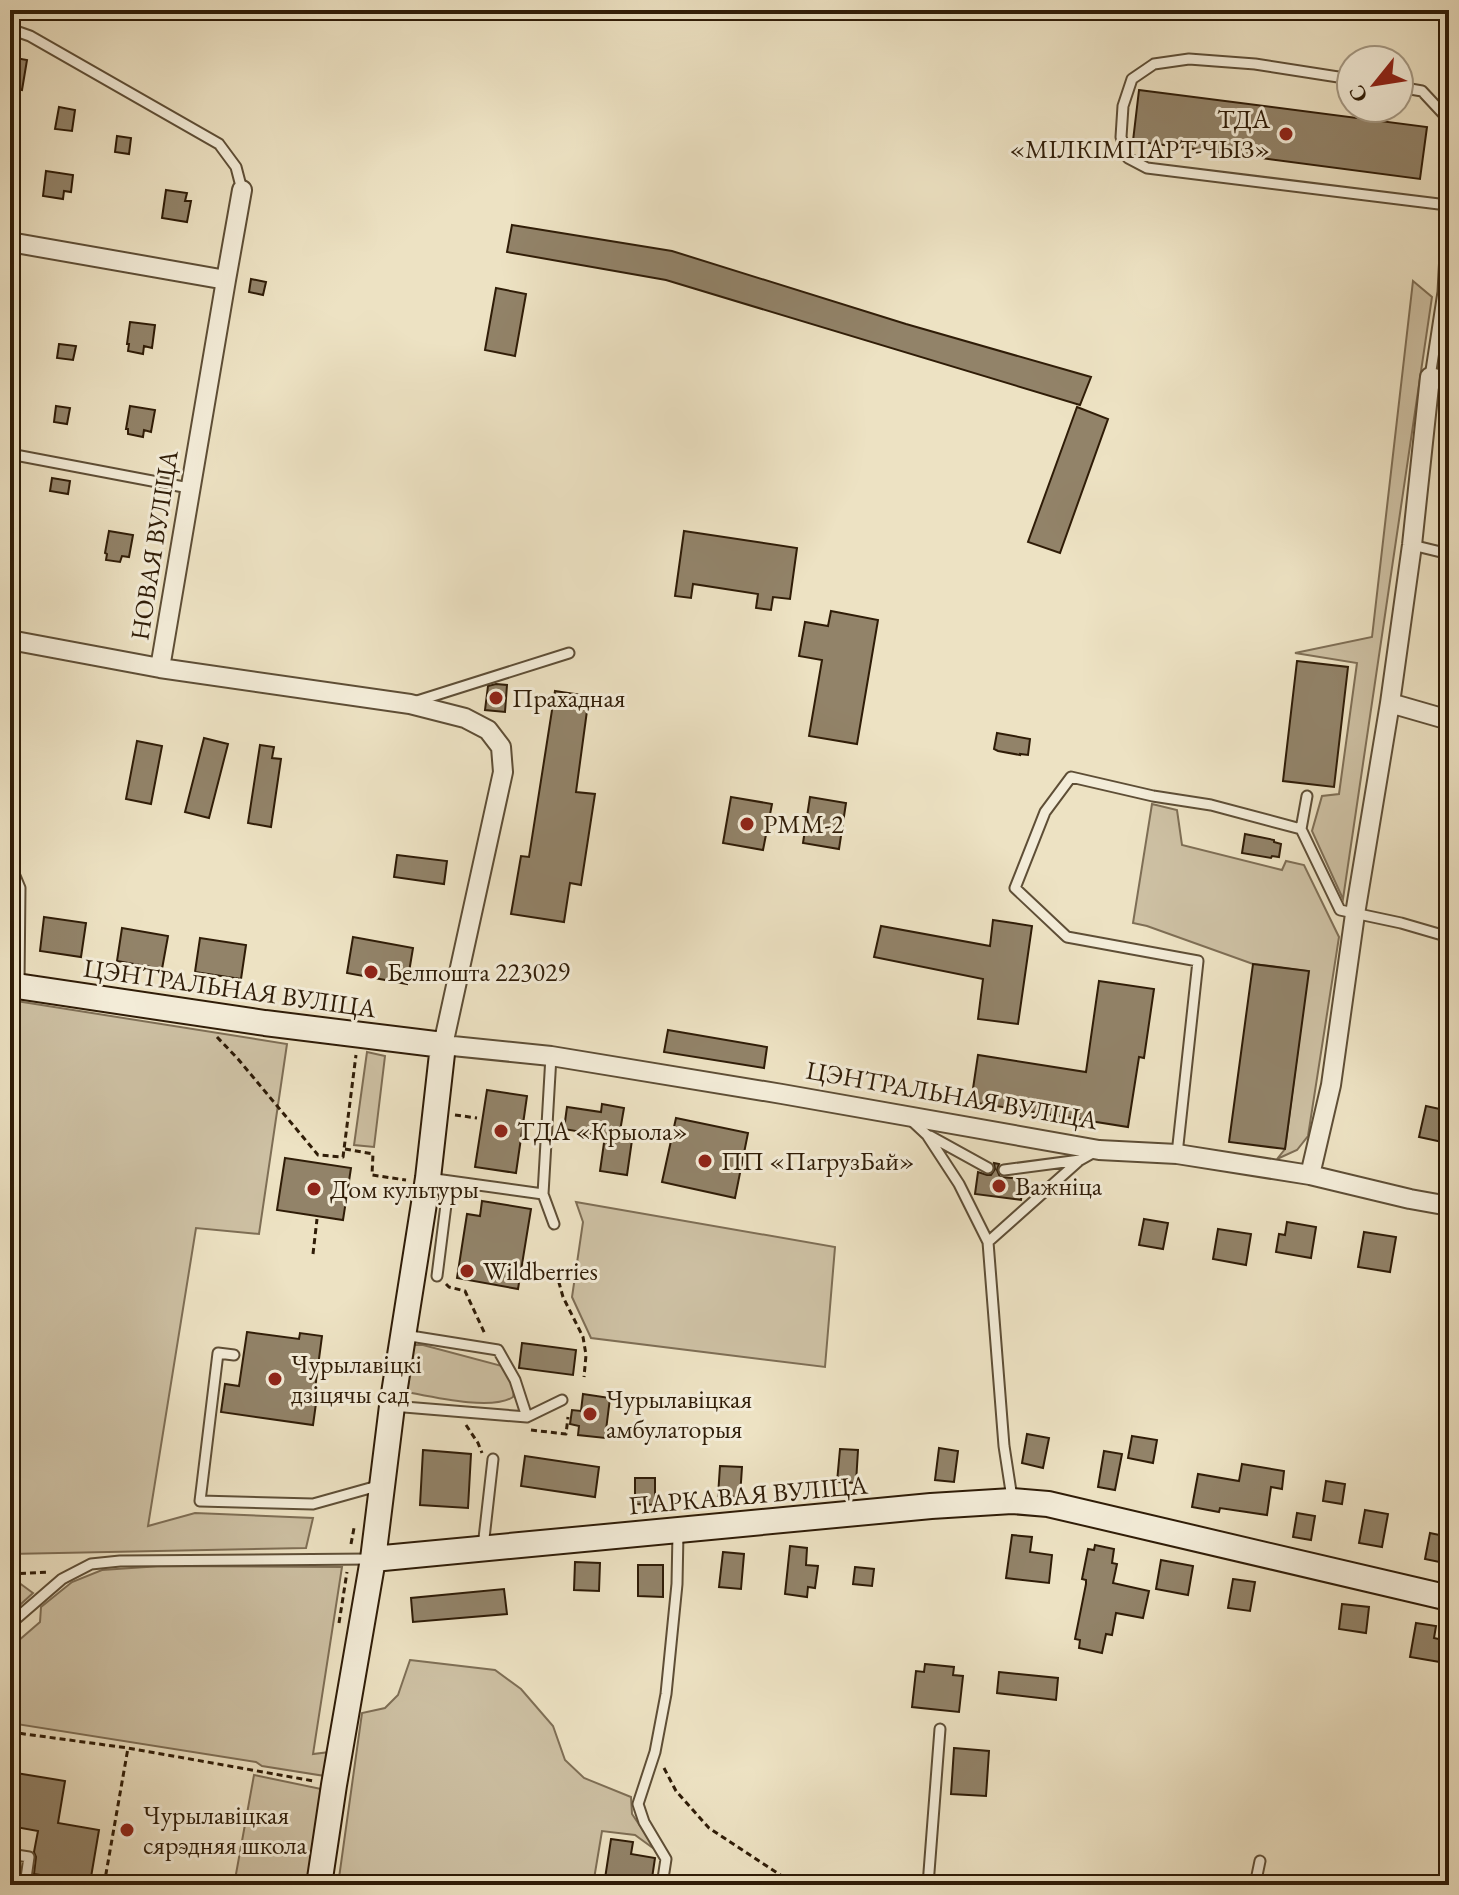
<svg xmlns="http://www.w3.org/2000/svg" width="1459" height="1895" font-family="'EB Garamond',serif">
  <style>
    .green { fill: #cdc0a3; stroke: #7e6e55; stroke-width: 2 }
    .building { fill: #928369; stroke: #2f1c07; stroke-width: 2 }
    .lines { fill: none; stroke-linecap: round; stroke-linejoin: round }
    .lane-casing { stroke: #5e4e36; stroke-width: 13 }
    .street-casing { stroke: #5e4e36; stroke-width: 22 }
    .secondary-casing { stroke: #2f1c07; stroke-width: 28 }
    .path { stroke: #2f1c07; stroke-width: 3; stroke-dasharray: 6 4; stroke-linecap: butt }
    .lane { stroke: #f3ecd8; stroke-width: 9 }
    .street { stroke: #f3ecd8; stroke-width: 18 }
    .secondary { stroke: #f3ecd8; stroke-width: 24 }
    .poi-dot { fill: #8f2418; stroke: #f3ecd8; stroke-width: 3 }
    .labels { text-anchor: middle; dominant-baseline: central; stroke-width: 6; stroke-linejoin: round; paint-order: stroke }
    .poi-label { font-size: 26px; fill: #2f1c07; stroke: #f3ecd8; text-anchor: start }
    .street-label { font-size: 26px; fill: #2f1c07; stroke: #f3ecd8 }
  </style>
  <rect width="100%" height="100%" fill="#ede2c3"/>
  <filter id="stains"><feTurbulence type="fractalNoise" baseFrequency=".0025" numOctaves="4"/><feColorMatrix values="0 0 0 0 .2 0 0 0 0 .09 0 0 0 0 .02 0 0 0 .5 -.17"/></filter>
  <radialGradient id="worn" r=".72"><stop offset=".6" stop-color="#630" stop-opacity="0"/><stop offset="1" stop-color="#630" stop-opacity=".3"/></radialGradient>
  <path class="green" d="M1413,281L1432,297L1343,899L1312,831L1322,796L1339,794L1357,663L1295,653L1372,637Z
    M1152,804L1177,810L1182,845L1282,870L1286,861L1304,865L1339,937L1308,1136L1297,1150L1277,1159L1285,1149L1308,971L1253,964L1147,926L1133,923Z
    M10,1000L287,1044L259,1234L196,1228L148,1526L195,1513L313,1518L306,1548L10,1554Z
    M367,1052L385,1056L374,1147L354,1145Z
    M576,1202L835,1247L825,1367L591,1338L572,1297L583,1222Z
    M414,1345H423L502,1366C507,1375 516,1386 513,1397C492,1411 433,1397 407,1392Z
    M161,1566L342,1567L313,1754L330,1752L325,1776L262,1766L256,1762L10,1723V1648L40,1622L41,1607L72,1582L102,1570Z
    M18,1582L33,1593L10,1614V1589Z
    M410,1660L495,1670L521,1689L553,1726L565,1760L584,1778L631,1797L632,1814L657,1851L635,1835L602,1831L593,1885H338L362,1713L385,1708L398,1695Z
    M254,1775L326,1790L310,1885H234Z"/>
  <path class="building" d="M10,57L27,60L22,90L10,88Z
    M1139,90L1427,127L1420,179L1133,141Z
    M59,107L75,110L72,131L55,129Z
    M117,136L131,138L129,154L115,152Z
    M46,171L73,175L71,192L64,191L63,199L43,196Z
    M166,190L187,193L185,201H191L187,222L162,218Z
    M512,225L672,251L906,324L1091,377L1080,405L666,280L507,252Z
    M251,279L266,282L263,295L249,292Z
    M496,288L526,294L515,356L485,350Z
    M130,322L155,325L152,348L144,346L143,354L128,351L129,344H127Z
    M59,344L76,346L73,360L57,358Z
    M56,406L70,408L67,424L54,422Z
    M130,406L155,410L151,432L144,430L143,437L128,434V429H126Z
    M1077,407L1108,419L1060,553L1028,542Z
    M52,478L70,481L68,494L50,491Z
    M109,531L133,535L129,557L122,556L120,562L106,560L107,554L105,553Z
    M684,531L797,548L790,599L773,597L771,610L756,608L758,594L693,584L691,598L675,596Z
    M831,611L878,620L857,744L809,736L822,660L799,656L805,622L828,626Z
    M1297,661L1348,667L1334,787L1283,781Z
    M496,684L507,685L505,712L485,710L488,686Z
    M555,691L589,696L576,792L595,794L581,885L570,883L564,922L511,914L521,856L529,857Z
    M997,733L1030,739L1028,755L1020,754V755L998,751L994,749Z
    M204,738L228,744L209,818L185,812Z
    M137,741L162,746L151,804L126,799Z
    M260,745L274,747L272,758L281,759L271,827L248,823Z
    M731,797L772,804L763,850L723,843Z
    M810,797L846,803L839,849L803,843Z
    M1245,834L1274,840V842L1281,844L1279,857L1272,856L1271,858L1242,853Z
    M397,855L447,861L444,884L394,877Z
    M44,917L86,923L81,957L40,951Z
    M993,920L1032,926L1018,1024L978,1019L983,979L874,957L881,926L990,946Z
    M122,928L168,936L162,969L117,961Z
    M353,937L413,948L407,984L347,973Z
    M200,938L246,945L241,979L195,972Z
    M1253,964L1309,971L1285,1149L1229,1142Z
    M1099,981L1154,989L1144,1058L1139,1057L1128,1127L971,1102L978,1055L1086,1072Z
    M668,1030L767,1047L764,1068L664,1052Z
    M487,1090L527,1096L516,1173L475,1167Z
    M602,1104L624,1108L620,1131L633,1133L627,1175L600,1171L605,1136L564,1129L567,1107L601,1112Z
    M1426,1106L1449,1111V1132L1447,1143L1419,1137Z
    M676,1118L748,1133L735,1198L662,1182Z
    M285,1158L351,1168L343,1220L277,1210Z
    M994,1163L999,1164L997,1170L1000,1177L1024,1179L1021,1200L975,1194L978,1172L987,1175H991L995,1169Z
    M482,1201L531,1209L518,1289L457,1278L467,1214L480,1216Z
    M1144,1219L1168,1223L1163,1249L1139,1245Z
    M1287,1222L1316,1227L1311,1258L1276,1252L1279,1234L1285,1235Z
    M1218,1229L1251,1234L1246,1265L1213,1259Z
    M1364,1232L1396,1237L1390,1272L1358,1267Z
    M247,1332L299,1339L300,1333L322,1336L315,1389H318L313,1425L221,1412L225,1384L239,1386Z
    M522,1343L576,1350L573,1375L519,1368Z
    M583,1394L610,1398L605,1438L578,1435L579,1426L570,1424L572,1410L581,1411Z
    M1027,1434L1049,1438L1043,1468L1022,1463Z
    M1132,1436L1157,1440L1153,1463L1128,1458Z
    M939,1448L958,1451L954,1482L935,1480Z
    M840,1449L858,1450L856,1483L837,1482Z
    M423,1450L471,1454L468,1508L420,1505Z
    M1104,1451L1122,1454L1115,1490L1098,1487Z
    M525,1456L599,1467L595,1497L521,1486Z
    M1242,1464L1284,1471L1282,1489L1271,1487L1267,1515L1220,1508L1219,1512L1192,1507L1198,1474L1239,1481Z
    M720,1466L742,1467L740,1497L718,1496Z
    M635,1478H655V1505L635,1504Z
    M1326,1481L1345,1484L1342,1504L1323,1501Z
    M1365,1510L1388,1514L1382,1547L1359,1543Z
    M1297,1513L1315,1516L1311,1540L1293,1537Z
    M1430,1533L1449,1537V1564L1425,1559Z
    M1012,1535L1032,1537L1030,1552L1052,1555L1049,1583L1006,1578Z
    M1095,1545L1114,1549L1112,1563L1117,1564L1113,1583L1149,1591L1143,1618L1116,1613L1112,1635L1106,1634L1102,1653L1079,1648L1080,1640L1075,1639L1086,1584V1580L1082,1579L1088,1549L1094,1550Z
    M790,1546L807,1548L806,1565L818,1566L815,1588L808,1587L807,1597L785,1594Z
    M723,1552L744,1554L741,1589L719,1587Z
    M1161,1560L1193,1566L1188,1595L1156,1589Z
    M575,1562L600,1563L599,1591L574,1590Z
    M638,1565H663V1597L638,1596Z
    M855,1567L874,1569L872,1586L853,1584Z
    M1233,1579L1255,1582L1250,1611L1228,1608Z
    M504,1589L507,1614L413,1622L411,1598Z
    M1342,1604L1369,1607L1366,1633L1339,1629Z
    M1416,1623L1436,1626L1434,1638L1443,1640L1440,1662L1410,1657Z
    M925,1664L954,1667L953,1675L963,1676L959,1712L912,1707L916,1671L924,1672Z
    M999,1672L1058,1678L1056,1700L997,1693Z
    M954,1748L989,1751L986,1796L951,1794Z
    M10,1772L65,1781L58,1823L99,1830L90,1883L34,1874L36,1857L34,1852L38,1831L10,1826Z
    M611,1839L633,1842L631,1854L655,1858L651,1885H604Z"/>
  <g class="lines">
    <g class="lane-casing">
      <path id="lane" d="M1441,10L1449,17
        M10,29L30,36L219,144L236,167L242,190
        M1351,79L1255,64L1189,59L1154,64L1132,79L1123,106L1121,137L1128,158L1147,168L1447,205
        M1399,87L1422,91L1449,120
        M1430,377L1443,292L1449,179
        M10,454L189,488
        M1412,545L1449,554
        M417,701L569,653
        M1301,829L1307,796
        M10,864L20,888L19,983
        M912,1121L927,1135L959,1184L988,1242L1004,1446L1012,1498
        M930,1136L988,1168
        M1177,1154L1198,961L1067,937L1015,888L1045,812L1071,777L1153,796L1211,805L1301,829L1340,910L1401,923L1449,937
        M1004,1170L1080,1160
        M428,1178L543,1194L551,1056
        M543,1194L554,1224
        M988,1242L1080,1160L1096,1151
        M437,1276L449,1181
        M404,1335L498,1350L515,1380L527,1417
        M234,1355L218,1353L200,1501L313,1504L381,1485
        M392,1406L527,1417L562,1400
        M483,1547L493,1459
        M10,1624L62,1579L91,1564L120,1561L370,1559
        M10,1854L29,1857L25,1885
        M662,1885L666,1859L644,1822L638,1804L655,1752L666,1694L677,1584L678,1533
        M928,1885L940,1729
        M1255,1885L1260,1861"/>
    </g>
    <g class="street-casing">
      <path id="street" d="M10,242L226,280L242,190
        M10,640L160,668L410,704L465,718L488,730L501,747L503,772L443,1045L551,1056L782,1094L1099,1150L1177,1154L1310,1175L1410,1199L1449,1206
        M160,668L226,280
        M1390,703L1449,720
        M1310,1175L1331,1085L1355,914L1390,703L1412,545L1430,377L1449,382"/>
    </g>
    <g class="secondary-casing">
      <path id="secondary" d="M10,985L265,1023L443,1045L428,1178L392,1406L373,1559L334,1785L319,1885
        M373,1559L931,1506L1012,1501L1048,1504L1449,1598"/>
    </g>
    <path class="path" d="M217,1037L238,1059L318,1155L343,1157L356,1055
      M455,1115L477,1118
      M345,1149L373,1154L372,1175L406,1180
      M313,1254L317,1219
      M556,1272L563,1297L583,1337L586,1355L584,1377
      M446,1284L449,1287L465,1291L485,1334
      M466,1425L478,1443L482,1453
      M531,1430L566,1434L568,1417
      M351,1544L354,1528
      M10,1574L49,1572
      M339,1623L347,1572
      M10,1732L128,1748L314,1781
      M664,1768L676,1791L709,1828L788,1880L791,1885
      M104,1885L128,1748"/>
    <use href="#lane" class="lane"/>
    <use href="#street" class="street"/>
    <use href="#secondary" class="secondary"/>
  </g>
  <g class="poi-dot">
    <circle cx="1286" cy="134" r="8"/>
    <circle cx="496" cy="698" r="8"/>
    <circle cx="747" cy="824" r="8"/>
    <circle cx="371" cy="972" r="8"/>
    <circle cx="501" cy="1131" r="8"/>
    <circle cx="705" cy="1161" r="8"/>
    <circle cx="999" cy="1186" r="8"/>
    <circle cx="314" cy="1189" r="8"/>
    <circle cx="467" cy="1271" r="8"/>
    <circle cx="275" cy="1379" r="8"/>
    <circle cx="590" cy="1414" r="8"/>
    <circle cx="127" cy="1830" r="8"/>
  </g>
  <g class="labels">
    <g class="poi-label">
      <text x="1270" y="119" text-anchor="end">ТДА<tspan x="1270" dy="30">«МIЛКIМПАРТ-ЧЫЗ»</tspan></text>
      <text x="512" y="698">Прахадная</text>
      <text x="763" y="824">РММ-2</text>
      <text x="387" y="972">Белпошта 223029</text>
      <text x="517" y="1131">ТДА «Крыола»</text>
      <text x="721" y="1161">ПП «ПагрузБай»</text>
      <text x="1015" y="1186">Важніца</text>
      <text x="330" y="1189">Дом культуры</text>
      <text x="483" y="1271">Wildberries</text>
      <text x="291" y="1364">Чурылавіцкі<tspan x="291" dy="30">дзіцячы сад</tspan></text>
      <text x="606" y="1399">Чурылавіцкая<tspan x="606" dy="30">амбулаторыя</tspan></text>
      <text x="143" y="1815">Чурылавіцкая<tspan x="143" dy="30">сярэдняя школа</tspan></text>
    </g>
    <g class="street-label">
      <text transform="translate(154 545) rotate(-81)">НОВАЯ ВУЛІЦА</text>
      <text transform="translate(230 988) rotate(8)">ЦЭНТРАЛЬНАЯ ВУЛІЦА</text>
      <text transform="translate(952 1095) rotate(10)">ЦЭНТРАЛЬНАЯ ВУЛІЦА</text>
      <text transform="translate(748 1495) rotate(-5)">ПАРКАВАЯ ВУЛІЦА</text>
    </g>
  </g>
  <rect width="1459" height="1895" fill="none" stroke="#ede2c3" stroke-width="40"/>
  <rect x="12" y="12" width="1435" height="1871" fill="none" stroke="#2f1c07" stroke-width="4"/>
  <rect x="20" y="20" width="1419" height="1855" fill="none" stroke="#2f1c07" stroke-width="2"/>
  <g transform="translate(1375 84) rotate(240)"><circle r="38" fill="#f3ecd8" stroke="#a59984" stroke-width="2"/>
  <path d="M0-6L14 30L0 20L-14 30Z" fill="#8f2418"/>
  <text y="-12" font-size="22" font-weight="bold" text-anchor="middle" fill="#2f1c07">С</text>
  </g>
  <rect width="100%" height="100%" filter="url(#stains)"/>
  <rect width="100%" height="100%" fill="url(#worn)"/>
</svg>
